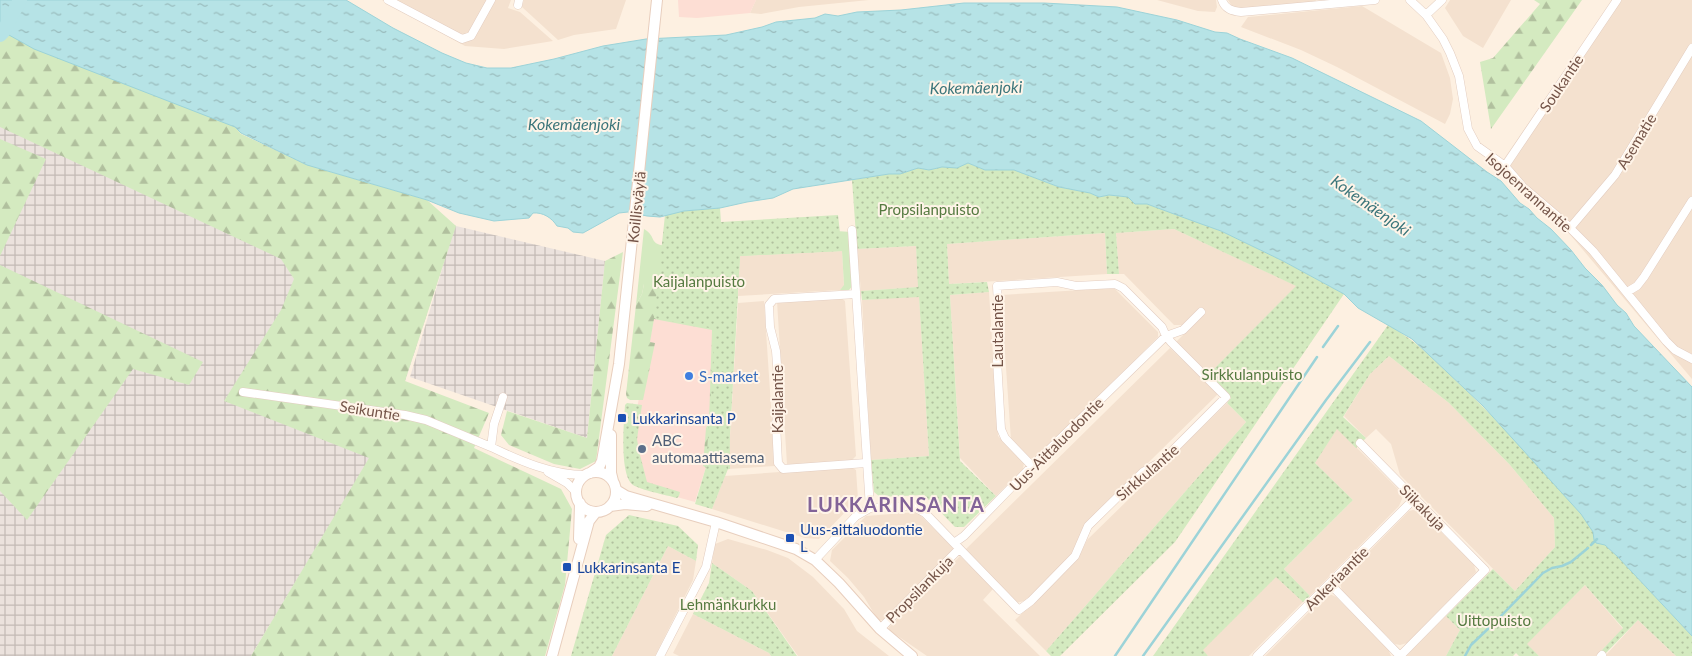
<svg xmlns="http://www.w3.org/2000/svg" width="1692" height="656" font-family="Lato,sans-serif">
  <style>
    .residential { fill: #f4e1cf }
    .commercial { fill: #fdded4 }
    .industrial { fill: url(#industrial-grid) }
    .grass { fill: #d4eac0 }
    .forest { fill: url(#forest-firs) }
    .park { fill: url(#park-dots) }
    .water { fill: url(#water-ripples); stroke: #9cd3d8 }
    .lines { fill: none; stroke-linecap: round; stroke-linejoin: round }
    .stream { stroke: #9cd3d8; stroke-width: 2.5 }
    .river { stroke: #b6e3e6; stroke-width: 14 }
    .street-casing { stroke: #e3cdc0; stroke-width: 9 }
    .secondary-casing { stroke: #e8cebd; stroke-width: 12 }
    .street { stroke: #fff; stroke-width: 8 }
    .secondary { stroke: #fff; stroke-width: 10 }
    .shop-dot { fill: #3f7fe0; stroke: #fff4e8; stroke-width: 2 }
    .transit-dot { fill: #1a4fb4; stroke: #fff4e8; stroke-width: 2 }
    .service-dot { fill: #5c6f8a; stroke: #fff4e8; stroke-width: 2 }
    .labels { text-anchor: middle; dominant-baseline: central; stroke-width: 4; stroke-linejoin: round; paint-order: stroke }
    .street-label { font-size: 15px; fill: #745448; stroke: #fff4e8 }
    .park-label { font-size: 15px; fill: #557a40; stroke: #fff4e8 }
    .shop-label { font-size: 15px; fill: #366cbe; stroke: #fff4e8; text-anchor: start }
    .transit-label { font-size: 15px; fill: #164399; stroke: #fff4e8; text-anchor: start }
    .service-label { font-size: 15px; fill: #4e5e75; stroke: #fff4e8; text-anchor: start }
    .water-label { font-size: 16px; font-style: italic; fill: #3b757a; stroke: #fff4e8 }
    .district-label { font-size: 20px; font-weight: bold; letter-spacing: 1px; fill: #826398; stroke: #fff4e8 }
  </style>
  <defs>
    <pattern id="industrial-grid" width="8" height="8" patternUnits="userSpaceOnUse" patternTransform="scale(1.25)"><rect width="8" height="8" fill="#ebe2dd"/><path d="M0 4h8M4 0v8" fill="none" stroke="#c3bab5"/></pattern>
    <pattern id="forest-firs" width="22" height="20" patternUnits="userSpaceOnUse" patternTransform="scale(1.25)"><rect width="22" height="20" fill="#d4eac0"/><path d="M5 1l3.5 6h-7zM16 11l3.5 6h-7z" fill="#b1c09e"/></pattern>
    <pattern id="park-dots" width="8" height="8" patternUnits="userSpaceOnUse" patternTransform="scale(1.25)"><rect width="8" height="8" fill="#d4eac0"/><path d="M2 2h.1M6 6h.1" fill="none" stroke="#b1c09e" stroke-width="1.8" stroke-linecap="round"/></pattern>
    <pattern id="water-ripples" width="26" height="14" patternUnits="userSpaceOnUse" patternTransform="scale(1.25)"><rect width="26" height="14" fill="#b6e3e6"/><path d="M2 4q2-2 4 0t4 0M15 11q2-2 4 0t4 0" fill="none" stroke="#99bbbc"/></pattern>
  </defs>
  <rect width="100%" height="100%" fill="#fdf0e1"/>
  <path class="residential" d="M382,0H511L508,8L520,12L553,41L504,49L465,46Z
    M524,0H626L616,29L574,35L558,40L522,7Z
    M756,0H869L799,7L761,14L750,13Z
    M1157,0H1216L1217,7L1215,12L1198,11Z
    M1228,0H1316L1315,2L1238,9L1232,6Z
    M1450,0H1511L1483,48L1463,36L1445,8Z
    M1613,0H1692V379L1567,231L1497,169Z
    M1362,6L1441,53L1450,78L1453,99L1450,114L1445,124L1337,67L1301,50L1241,27L1248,17Z
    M1174,229L1297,286L1208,375L1175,343L1205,313L1200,309L1183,325H1174L1124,274H1119L1116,233Z
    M1105,233L1107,274L949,284L947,244Z
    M916,246L919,287L861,291L857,249Z
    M842,251L844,286L840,290L738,296L740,256Z
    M1114,288L1158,332V337L1034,459L1029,458L1011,440L1001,295Z
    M989,292L998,436L1024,463L1023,469L996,496L960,458L950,295Z
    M919,296L929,456L871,460L862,300Z
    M840,297L845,301L856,456L852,460L787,465L777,301Z
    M764,301L775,466L728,469L738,303Z
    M1170,348L1218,394L1084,526L1073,553L1025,601L1015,603L965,550Z
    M1389,356L1449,403L1510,465L1554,518L1555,547L1515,591L1400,475L1391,444L1376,429L1366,438L1344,416L1370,374Z
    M1227,403L1246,422L1046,651L1015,620L1078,559L1087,540Z
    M1337,428L1401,492L1402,499L1399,506L1310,596L1284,569L1353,500L1315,463Z
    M851,467L856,470L858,499L819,539L805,538L712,509L725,476Z
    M1413,510L1421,512L1474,565L1476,572L1407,643L1400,645L1395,644L1342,591L1340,583L1341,580L1409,511Z
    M917,512L955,550L883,620H878L864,597L848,578L830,561L832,550L866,516Z
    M728,539L767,550L788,558L813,577L844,609L857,631L889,656H798L752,591L712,563L715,544Z
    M668,546L696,561L693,580L655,656H612Z
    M960,556L993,589L983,600L1040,656H927L889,630V627Z
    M1276,576L1303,602L1249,656H1208L1202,650Z
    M1585,585L1623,629L1596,656H1539L1526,644Z
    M1330,594L1336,597L1388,649L1391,656H1265L1324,597Z
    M693,614L769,653L771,656H679L673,653Z
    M1446,616L1460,630L1446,656H1406Z
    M1638,620L1676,656H1605Z"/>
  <path class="commercial" d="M678,0H756L750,13L697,18L679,17Z
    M654,318L715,329L706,467L695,502L641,487L630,446Z"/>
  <path class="industrial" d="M0,33L456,226L605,261L587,438L410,377L446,256L405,381L370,458L251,656H0Z"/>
  <path class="grass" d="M644,229C658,237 647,245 669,246L836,231L851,232L854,284L849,290H840L844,285L842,251L740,256L730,430L729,326L652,284H644L642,294L636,305Z"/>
  <path class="forest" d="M1534,0H1582L1491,129L1480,62L1493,58L1540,4Z
    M0,29L235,127L241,134L307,165L427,200L456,226L405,381L489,413L474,448L561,489L572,509L565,585L545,656H251L369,458L224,401L281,310L294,279L281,259L0,127Z
    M0,139L46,159L0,256Z
    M623,252L596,461L580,469L554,464L509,445L501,435L507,411L587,438L605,261Z
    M0,265L203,362L189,385L133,369L27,520L0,491Z
    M655,278L729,326L730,469L713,472L703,466L706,428L709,422L712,330L654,319L650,342L655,343L643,400H630L627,398L626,394L636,305L642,294L644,284L648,280L652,283Z"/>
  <path class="park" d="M968,163L985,170H1014L1059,187L1090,193L1099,197L1109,195L1128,197L1135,204H1147L1221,231L1283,261L1344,294L1175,542L1060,656H1051L1046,651L1246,422L1227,403L1231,398L1208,375L1296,286L1174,229L1116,233L1119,274H1107L1105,233L947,244L949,284L987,282L989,292L950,295L960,461L996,496L964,527H955L924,495L880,497L874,492L871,460L929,456L919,297L862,300L861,291L918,287L916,246L857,249L852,180L889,174H900L918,168L929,170L942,167L956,168Z
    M720,208L721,222L838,215L842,251L740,256L728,469L712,509L695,504L706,467L715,329L654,318L665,215L684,211Z
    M1388,325C1415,340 1431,357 1453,378C1499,420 1539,468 1581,514L1593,532L1594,540L1605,545L1618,557L1692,636V656H1676L1638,620L1604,655L1601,651L1623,628L1585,585L1527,644L1539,656H1519L1516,653L1513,656H1446L1460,630L1446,616L1493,569L1515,591L1555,547L1554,518L1510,465L1449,403L1389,356L1370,374L1343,417L1366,438L1356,448L1337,429L1315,463L1353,500L1284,569L1310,596L1303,602L1276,577L1203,650L1208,656H1153Z
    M627,403L642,405L637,439L639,451L647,482L680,492L679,496L677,498C666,495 641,490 633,485C619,475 624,421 625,405Z
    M629,515L678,526L698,545L696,561L668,546L612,656H571L606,535Z
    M712,563L752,591L797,656H771L769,653L693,614L709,583Z"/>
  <path class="water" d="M0,0H346L393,28L442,53L466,63L487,68H511L554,59L603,46L646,39L726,35L762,27L776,22L815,18L825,14L838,16L857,12L901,10L964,3H1044L1117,7L1177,20L1215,32L1227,33L1240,39L1292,58L1421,121L1487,172L1501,181L1520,203L1529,209L1537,218L1551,229L1571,250L1585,268L1602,285L1617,305L1626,313L1634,326L1692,387V636L1618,557L1605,545L1596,543L1594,540L1593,532L1581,514L1483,406L1412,339L1358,308L1344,294L1283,261L1221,231L1193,221L1147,204H1135L1128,197L1109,195L1099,197L1090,193L1059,187L1014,170H985L968,163L957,168L942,167L929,170L918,168L900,174H889L793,189L773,198L747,202L720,208L684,211L660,217L647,216L628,212L619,213L583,233L573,232L568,228L557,226C552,218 543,212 533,213L529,218L494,221L459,213L427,200L307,165L241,133L235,127L34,49L0,30Z"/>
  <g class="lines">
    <path class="stream" d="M1323,347L1338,326
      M1591,545L1597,539
      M1499,618L1543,573L1552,568L1562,566L1571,562L1588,548
      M1115,656L1317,357
      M1143,656L1326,400L1370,342
      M1465,656L1471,645L1492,625"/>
    <path class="river" d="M0,35L3,32L20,0"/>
    <g class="street-casing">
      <path id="street" d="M388,0L462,39L471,36L491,0
        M1222,0C1225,9 1232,11 1241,12L1375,0
        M1410,0L1426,15L1443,39L1450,53L1459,76L1468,129L1477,146L1505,166L1523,187L1563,221L1593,251L1666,341L1675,350L1692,359
        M518,5L519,0
        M1426,15L1442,0
        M1505,166L1617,0
        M1570,228L1615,175L1692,48
        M852,230L870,508
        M1627,292L1637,286L1644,277L1692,201
        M856,294L774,299L769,305L770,327L776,351L780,407L776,423L778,463L783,469L866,463
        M243,392L405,415L426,420L491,447
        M503,397L494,424L491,447C520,461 553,475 585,475
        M1360,443L1485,570L1400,656
        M548,472L567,483L576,492
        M954,543L1019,610L1031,601L1075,556L1088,526L1143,472L1161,462L1226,397L1171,342L1166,336L1162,327L1123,288L1115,284L1076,286L1057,282L997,286L1000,341L997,360L1001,429L1005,438L1032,466
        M815,560L856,516L870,508L913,506L925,513L954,543L964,536L1032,466L1166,336L1183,330L1201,312
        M1330,584L1400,656
        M880,629L959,549
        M660,656L706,567L716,522
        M1257,656L1414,499
        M1601,656L1602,655"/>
    </g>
    <g class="secondary-casing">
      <path id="secondary" d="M611,435V473L613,481
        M576 492a20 20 0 1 1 40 0a20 20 0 1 1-40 0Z
        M590,473L599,467L602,461L619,364L657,0
        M616,490L626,496L716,522L796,549L815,560L839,583L880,629L912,656
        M610,506L625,504L647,506
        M579,539L580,503
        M552,656L589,521L596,512"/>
    </g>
    <use href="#street" class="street"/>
    <use href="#secondary" class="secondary"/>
  </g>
  <circle class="shop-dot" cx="689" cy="376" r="5"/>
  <g class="transit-dot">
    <rect x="617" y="413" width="10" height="10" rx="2.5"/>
    <rect x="785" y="533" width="10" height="10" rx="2.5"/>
    <rect x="562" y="562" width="10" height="10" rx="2.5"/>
  </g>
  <circle class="service-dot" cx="642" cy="449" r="5"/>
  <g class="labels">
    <g class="street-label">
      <text transform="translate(1561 83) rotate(-56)">Soukantie</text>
      <text transform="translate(1636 141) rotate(-59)">Asematie</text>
      <text transform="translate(1529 192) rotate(42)">Isojoenrannantie</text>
      <text transform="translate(636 207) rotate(-84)">Koillisväylä</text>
      <text transform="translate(997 331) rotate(-90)">Lautalantie</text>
      <text transform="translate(777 399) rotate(-90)">Kaijalantie</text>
      <text transform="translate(370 410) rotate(9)">Seikuntie</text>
      <text transform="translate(1056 444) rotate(-45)">Uus-Aittaluodontie</text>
      <text transform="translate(1147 472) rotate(-41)">Sirkkulantie</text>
      <text transform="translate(1423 507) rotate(45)">Siikakuja</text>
      <text transform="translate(1336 578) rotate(-45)">Ankeriaantie</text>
      <text transform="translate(919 589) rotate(-45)">Propsilankuja</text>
    </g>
    <g class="park-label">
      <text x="929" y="209">Propsilanpuisto</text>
      <text x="699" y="281">Kaijalanpuisto</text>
      <text x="1252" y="374">Sirkkulanpuisto</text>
      <text x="728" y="604">Lehmänkurkku</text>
      <text x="1494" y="620">Uittopuisto</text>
    </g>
    <g class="shop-label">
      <text x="699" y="376">S-market</text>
    </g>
    <g class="transit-label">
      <text x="632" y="418">Lukkarinsanta P</text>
      <text x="800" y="529">Uus-aittaluodontie<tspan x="800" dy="17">L</tspan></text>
      <text x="577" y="567">Lukkarinsanta E</text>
    </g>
    <g class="service-label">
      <text x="652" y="440">ABC<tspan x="652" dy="17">automaattiasema</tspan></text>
    </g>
    <g class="water-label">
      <text transform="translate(976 87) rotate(-1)">Kokemäenjoki</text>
      <text x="574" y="123">Kokemäenjoki</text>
      <text transform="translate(1371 205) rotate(35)">Kokemäenjoki</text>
    </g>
    <g class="district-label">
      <text x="896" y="504">LUKKARINSANTA</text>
    </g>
  </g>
</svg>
